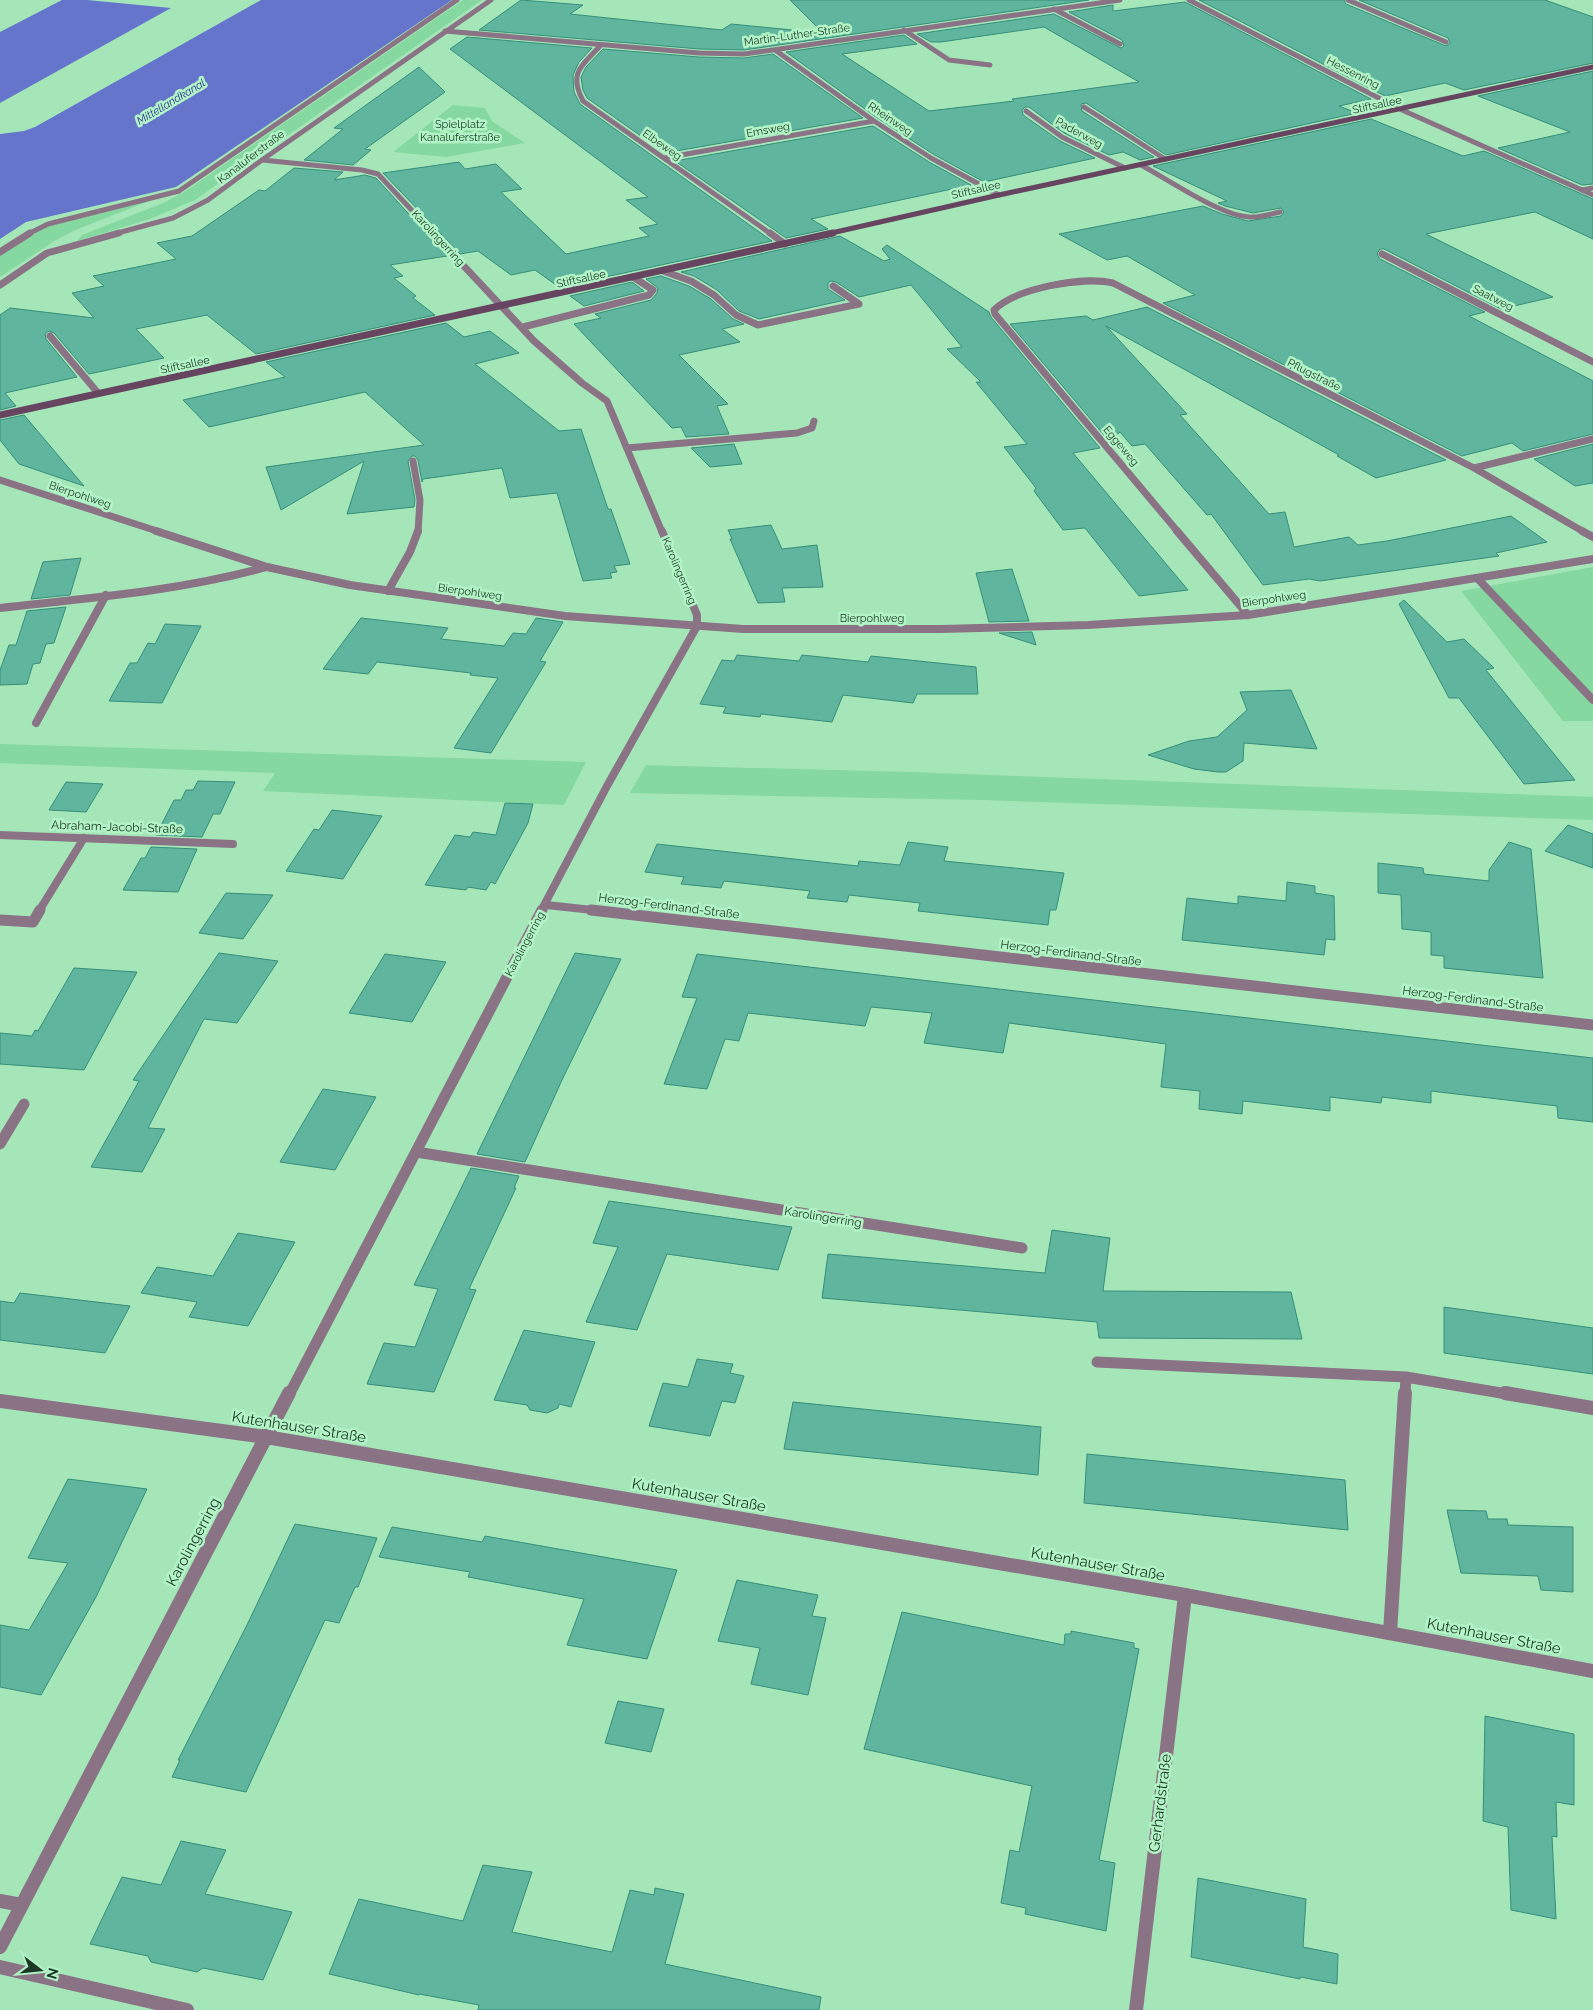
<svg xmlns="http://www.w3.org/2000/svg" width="1593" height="2010" font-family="Raleway,sans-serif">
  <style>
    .green { fill: #85d8a0 }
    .water { fill: #6675cc }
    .building { fill: #5fb59e; stroke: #368f79 }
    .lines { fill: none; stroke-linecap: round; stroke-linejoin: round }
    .service-far4 { stroke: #8b7386; stroke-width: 5 }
    .service-far3 { stroke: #8b7386; stroke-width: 7 }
    .service-far2 { stroke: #8b7386; stroke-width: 8 }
    .service-far1 { stroke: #8b7386; stroke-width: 11 }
    .service { stroke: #8b7386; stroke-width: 14 }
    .minor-far4 { stroke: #8b7386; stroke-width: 5 }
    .minor-far3 { stroke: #8b7386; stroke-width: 7 }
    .minor-far2 { stroke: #8b7386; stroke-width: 8 }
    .minor-far1 { stroke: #8b7386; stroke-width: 11 }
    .minor { stroke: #8b7386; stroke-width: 14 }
    .tertiary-far1 { stroke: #8b7386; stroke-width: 5 }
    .tertiary { stroke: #8b7386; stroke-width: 14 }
    .secondary-far1 { stroke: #674561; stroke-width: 5 }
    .secondary { stroke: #674561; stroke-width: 7 }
    .labels { text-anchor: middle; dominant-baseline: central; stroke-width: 5; stroke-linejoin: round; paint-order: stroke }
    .far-street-label { font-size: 11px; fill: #1e3827; stroke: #b2f4c6 }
    .far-water-label { font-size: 11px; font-style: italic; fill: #2d3198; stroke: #b2f4c6 }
    .far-park-label { font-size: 11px; fill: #1b452b; stroke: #b2f4c6 }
    .street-label { font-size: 12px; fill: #1e3827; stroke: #b2f4c6 }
    .near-street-label { font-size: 15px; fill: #1e3827; stroke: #b2f4c6 }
  </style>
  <rect width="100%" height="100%" fill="#a5e6b9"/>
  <path class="green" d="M463,0H482L195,200L150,219L77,241L82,235L163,203L184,192Z
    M453,105L485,108L492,121L525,143L446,157L393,152Z
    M154,199L78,229L56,240L0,277V255L46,227Z
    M1593,567V721H1563L1461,591Z
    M0,744L586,762L564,805L263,791L275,773L0,763Z
    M646,765L910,772L1593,797V820L981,800L630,793Z"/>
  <path class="water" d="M62,0H87L171,8L0,103V32Z
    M261,0H452L176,187L26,222L0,239V134L24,131L35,127Z"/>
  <path class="building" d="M521,0L583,5L570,14L722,30L731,24L823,33L790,0H1089L744,50L699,49L479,30Z
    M1199,0H1344L1346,4L1446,46L1450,43L1448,38L1359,0H1545L1593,17V63L1464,90L1445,83L1385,96Z
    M1185,2L1371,99L1339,106L1357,113L1166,155L1086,103L1081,104L1082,111L1154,157L1140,160L1123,152L1109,155L1064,133L1029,107H1025L1022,110L1023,115L1060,141L1095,158L984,182L933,154L876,117L786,52L904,35L917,44L842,54L929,111L1014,101L1012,99L1139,82L1044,27L941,42H931L917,34L1054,14L1121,48L1124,46L1122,40L1069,12L1113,5V11Z
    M467,37L592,48L579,62L573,75L574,92L580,104L772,241L559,287L535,270L511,275L478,251L460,254L383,173L459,162L465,169L496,164L522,189L501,192L566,254L649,236L639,228L658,224L626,200L648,197L450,49Z
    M603,49L699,57L744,58L773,54L863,118L665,153L587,98L583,90L581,77L586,67Z
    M419,67L445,92L365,149L371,150L353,165L304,160L343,129L334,128Z
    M1593,71V184L1582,185L1498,148L1570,132L1478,96Z
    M1371,119L1463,156L1484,151L1593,199V239L1535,212L1426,234L1553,297L1501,309L1384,249H1380L1377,254L1380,259L1485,312L1469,316L1593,381V434L1523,451L1512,443L1462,456L1163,303L1195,295L1127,256L1107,260L1059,234L1203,206L1222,214L1248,221L1281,216L1284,212L1281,208L1253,213L1225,206L1218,203L1227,201L1153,166Z
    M873,126L929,162L971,185L811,219L828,229L786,238L675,161Z
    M294,168L343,172L334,180L365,175L376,178L447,256L390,265L403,276L394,278L416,296L413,298L435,315L256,354L207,315L136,329L164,358L89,374L54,333L49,331L45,334L46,339L77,377L5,393L16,406L0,410V315L10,308L94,318L72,293L104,286L93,276L176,259L157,243L192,236L259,190L265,191Z
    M840,236L884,261L890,259L882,249L887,245L989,312L991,317L1100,448L1073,453L1188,590L1139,596L1085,528L1063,530L1034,491L1036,488L1004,447L1027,444L976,382H981L947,349L962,347L911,285L859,297L836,282L831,281L828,283V289L845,300L759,319L739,311L717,290L694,276L681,272Z
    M661,276L689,286L711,299L733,319L744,324L722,329L740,342L679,355L728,404L717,406L729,434L686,437L681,427L672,428L574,324L601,318L595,314L651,300L657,293L658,288L646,279Z
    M632,282L644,291L584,306L570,296Z
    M1147,307L1446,460L1376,478L1337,456L1339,455L1106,326L1187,414L1180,415L1269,514L1285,512L1294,547L1349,537L1358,545L1387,541L1511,516L1547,542L1496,553L1499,556L1320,581L1309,579L1263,585L1211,514L1207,515L1145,444L1132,446L1120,432L1109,441L1010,324L1086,316L1093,320Z
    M446,323L464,337L490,331L519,353L475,364L559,431L581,429L608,509H611L630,564L614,566L617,572L610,573L612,578L583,581L557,493L510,498L502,468L423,479L422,482L418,460L415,456H412L408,461L415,500L414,507L347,514L364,461L281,510L266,467L424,445L365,392L209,427L183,400L285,377L266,362Z
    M24,415L84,486L19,464L0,440V420Z
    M734,444L742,464L710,467L691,448Z
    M1593,444V483L1575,486L1534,459Z
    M771,525L782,549L817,545L823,587L782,588L785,602L758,603L730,539H732L728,530Z
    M81,558L70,595L31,599L43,562Z
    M1012,569L1029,621L989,622L976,573Z
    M1404,600L1447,642L1464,639L1494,668L1486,670L1575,780L1524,784L1459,698H1449L1399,604Z
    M66,607L54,643L46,644L40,663L33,664L27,684L0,685V670L9,645H16L27,611Z
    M361,618L448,628L441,639L504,646L513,633L526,634L536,618L563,622L540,661L546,662L491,753L454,748L498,678L470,675L471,673L377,662L368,674L323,669Z
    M165,624L201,626L162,703L109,701L130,663H137L148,643L155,644Z
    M1032,632L1036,645L999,633Z
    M737,655L799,661L802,655L868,662L871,656L976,667L978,694H917L913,703L843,695L832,722L761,714L760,717L723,713L726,707L700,704L722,660L734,661Z
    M1291,690L1317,749L1244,743L1243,761L1226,772H1218L1194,769L1148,755L1189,741L1217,737L1247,710L1240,692Z
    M198,781L235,782L220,814H213L202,837L156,835L174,800H181L186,790H193Z
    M66,782L103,784L86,812L49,810Z
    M505,803L533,804L528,823L495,884L491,882L486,890L468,887L466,890L425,885L455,835L470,837L473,832L496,835Z
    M332,810L382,816L343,879L286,871L314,829L319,830Z
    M1568,825L1593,834V868L1545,851Z
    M908,842L948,847L944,861L1064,873L1056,910H1050L1048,925L918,911L920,903L849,895L847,902L807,898L810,891L724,881L721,888L681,884L684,877L645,872L657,844L858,866L859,861L900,865Z
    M1509,842L1531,849L1543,978L1444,968V956L1431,955V932L1402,929L1401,895L1378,893V863L1423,868L1424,874L1489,881V870Z
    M151,847L197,849L178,892L123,890L141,858H145Z
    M1287,882L1315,886V893L1334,896L1335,940L1326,939L1324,955L1182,940L1187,898L1238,904V896L1286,901Z
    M226,893L273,895L243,939L199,933Z
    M219,953L278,961L237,1023L204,1019L148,1128L165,1129L142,1172L91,1167L139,1081L133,1080Z
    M575,953L621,959L562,1080L525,1162L477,1154Z
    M385,954L446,962L412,1022L349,1013Z
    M697,954L1593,1058V1122L1558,1118L1557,1106L1431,1091V1103L1382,1097L1381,1103L1330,1097V1111L1243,1101L1242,1114L1199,1109L1200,1091L1161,1087L1166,1044L1009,1023L1003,1053L924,1043L932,1013L871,1007L865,1026L748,1013L739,1041L725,1039L707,1089L664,1084L697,998L682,997Z
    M74,968L137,972L84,1070L0,1064V1033L32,1036L35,1030L38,1031Z
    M323,1089L376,1097L335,1170L280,1162Z
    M471,1168L519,1176L514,1188H516L469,1289L476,1290L434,1392L367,1384L384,1343L415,1347L438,1289L414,1285Z
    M609,1201L792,1227L778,1270L667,1254L637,1330L586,1322L618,1247L593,1243Z
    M1052,1230L1110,1238L1103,1291L1291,1292L1302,1339L1099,1338L1097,1322L822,1298L828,1254L1045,1273Z
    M238,1233L295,1242L248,1326L189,1317L197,1302L141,1293L157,1267L213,1276Z
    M20,1293L130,1306L105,1353L0,1340V1301L14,1303Z
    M1444,1307L1593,1328V1374L1444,1353Z
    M524,1330L595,1342L571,1407L559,1404L558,1408L547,1413L530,1410L527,1405L494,1400Z
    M697,1359L733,1364L730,1373L744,1376L735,1403L722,1401L710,1436L649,1426L663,1383L688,1387Z
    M793,1402L1041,1427L1038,1475L784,1449Z
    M1087,1454L1345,1480L1348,1530L1084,1503Z
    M68,1479L147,1489L96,1597L41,1695L0,1687V1625L29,1630L68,1563L28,1558Z
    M1447,1510L1486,1511L1488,1519H1507L1508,1525L1573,1527V1592L1541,1590L1538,1576L1461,1573Z
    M295,1524L377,1538L358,1587H355L339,1623L325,1620L246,1792L172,1777L180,1760H178L247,1625Z
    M392,1527L482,1542L485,1536L677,1570L647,1659L567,1645L584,1599L468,1577L470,1572L379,1557Z
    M737,1580L818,1595L812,1616L826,1618L808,1695L751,1684L760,1648L718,1641Z
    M902,1612L1064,1645L1065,1634H1071V1631L1134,1643V1648L1139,1649L1099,1860L1115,1863L1106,1931L1025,1914L1026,1908L1001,1903L1010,1850L1019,1852L1032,1786L864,1749Z
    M618,1701L664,1709L651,1752L605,1743Z
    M1485,1716L1574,1734V1805L1556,1802L1557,1837L1552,1836L1556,1919L1511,1910L1508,1827L1483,1821Z
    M181,1841L226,1850L205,1894L292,1912L263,1980L203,1968L197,1972L151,1962L148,1956L90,1944L122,1877L161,1885Z
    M483,1865L532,1872L512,1932L612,1952L630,1890L654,1895L655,1888L684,1894L665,1964L821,1997L819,2010H478L479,2005L419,1994V1995L329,1974L359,1899L463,1921Z
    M1198,1878L1306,1899L1303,1947L1338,1954L1337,1984L1300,1977V1979L1191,1957Z"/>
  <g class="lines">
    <path class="service-far4" d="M1054,9L1120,44
      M904,30L949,60L990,65
      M1084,107L1165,159
      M1026,111L1062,137L1125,168
      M1141,165C1169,180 1219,215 1249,217C1259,218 1270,214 1280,212
      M1582,190L1593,188
      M28,234L48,224L179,191L457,0"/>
    <path class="service-far3" d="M0,252L30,233
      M663,271L691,281L714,295L736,315L758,325L859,304L833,286
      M523,327L649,295L653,290L633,277
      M50,336L98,393
      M627,448L797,433L812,428L814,421
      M413,461L420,500L418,532"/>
    <path class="service-far2" d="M388,591L410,552L418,531
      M36,723L106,595
      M39,911L84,838"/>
    <path class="service-far1" d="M0,920L33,922L40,910
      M416,1152L1022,1248
      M1097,1362L1406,1377L1513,1395
      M1405,1395L1406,1377"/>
    <path class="service" d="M1505,1393L1593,1408
      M1390,1633L1405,1393"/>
    <path class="minor-far4" d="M1348,0L1446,42
      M445,31L699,53L744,54L1120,0
      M601,45C582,66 568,72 583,101L771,234
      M775,50L874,121L931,158L999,195
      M664,158L874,121
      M262,160L362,170L378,174L434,234
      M114,234L173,218L208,200L262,160L491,0"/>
    <path class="minor-far3" d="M433,233L534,341L582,383L607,401L662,532
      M770,233L785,244
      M1382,254L1593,362
      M0,285L47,253L119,233
      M1474,468L1593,439
      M0,480L160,532
      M1178,532L995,314L994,310C1016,288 1083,276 1113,283L1474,468L1584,532"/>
    <path class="minor-far2" d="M156,531L267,567L350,585L565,616L743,629H941L1088,625L1248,615L1593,559
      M1177,531L1248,615
      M1582,531L1593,537
      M1478,579L1593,700
      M0,608C90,598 179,591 267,567
      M0,835L233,844
      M546,905L602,911
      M541,911L607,786L697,626V615L662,531"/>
    <path class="minor-far1" d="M591,910L1593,1025
      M0,1144L24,1104
      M289,1395L542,910"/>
    <path class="minor" d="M0,1901L22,1905
      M0,1947L289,1393
      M0,1967L187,2010
      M1136,2010L1185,1595"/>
    <path class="tertiary-far1" d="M1189,0L1402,110L1593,195"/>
    <path class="tertiary" d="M0,1401L266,1437L1185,1595L1593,1671"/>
    <path class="secondary-far1" d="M827,234L999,195L1593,67"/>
    <path class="secondary" d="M0,415L833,233"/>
  </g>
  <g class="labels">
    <g class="far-street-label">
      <text transform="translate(797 35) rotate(-8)">Martin-Luther-Straße</text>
      <text transform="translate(1353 73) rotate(27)">Hessenring</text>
      <text transform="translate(1377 105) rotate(-12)">Stiftsallee</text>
      <text transform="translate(890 119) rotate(34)">Rheinweg</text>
      <text transform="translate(768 130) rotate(-10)">Emsweg</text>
      <text transform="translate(1079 133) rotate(29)">Paderweg</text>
      <text transform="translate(662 145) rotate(35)">Elbeweg</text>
      <text transform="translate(251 157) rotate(-37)">Kanaluferstraße</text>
      <text transform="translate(976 190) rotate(-13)">Stiftsallee</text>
      <text transform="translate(438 238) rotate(47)">Karolingerring</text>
      <text transform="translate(581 279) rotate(-12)">Stiftsallee</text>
      <text transform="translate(1493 298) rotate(27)">Saatweg</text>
      <text transform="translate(185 365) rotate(-12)">Stiftsallee</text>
      <text transform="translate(1314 375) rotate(27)">Pflugstraße</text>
      <text transform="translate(1121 446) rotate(50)">Eggeweg</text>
      <text transform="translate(80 495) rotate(18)">Bierpohlweg</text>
      <text transform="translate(679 571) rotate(67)">Karolingerring</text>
      <text transform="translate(470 592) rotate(8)">Bierpohlweg</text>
      <text transform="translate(1274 599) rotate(-8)">Bierpohlweg</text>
      <text x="872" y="618">Bierpohlweg</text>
      <text transform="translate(525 944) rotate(-62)">Karolingerring</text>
    </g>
    <g class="far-water-label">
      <text transform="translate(171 102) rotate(-31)">Mittellandkanal</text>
    </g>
    <g class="far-park-label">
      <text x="460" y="124">Spielplatz<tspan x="460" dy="13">Kanaluferstraße</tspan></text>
    </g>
    <g class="street-label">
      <text transform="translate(117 827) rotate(2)">Abraham-Jacobi-Straße</text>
      <text transform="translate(669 906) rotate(7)">Herzog-Ferdinand-Straße</text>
      <text transform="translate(1071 953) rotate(7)">Herzog-Ferdinand-Straße</text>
      <text transform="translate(1473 999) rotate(7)">Herzog-Ferdinand-Straße</text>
      <text transform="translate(823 1217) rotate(9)">Karolingerring</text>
    </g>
    <g class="near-street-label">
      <text transform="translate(299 1427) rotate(9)">Kutenhauser Straße</text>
      <text transform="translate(699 1495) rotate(10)">Kutenhauser Straße</text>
      <text transform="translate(193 1542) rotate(-62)">Karolingerring</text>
      <text transform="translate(1098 1564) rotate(10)">Kutenhauser Straße</text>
      <text transform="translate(1494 1636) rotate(11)">Kutenhauser Straße</text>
      <text transform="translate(1160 1803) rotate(-83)">Gerhardstraße</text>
    </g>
  </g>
  <g transform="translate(40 1970) rotate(106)" stroke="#b2f4c6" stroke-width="4" paint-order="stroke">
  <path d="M0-4L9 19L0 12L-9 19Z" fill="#1e3827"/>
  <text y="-8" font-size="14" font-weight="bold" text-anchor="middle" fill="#1e3827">N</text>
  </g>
</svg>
